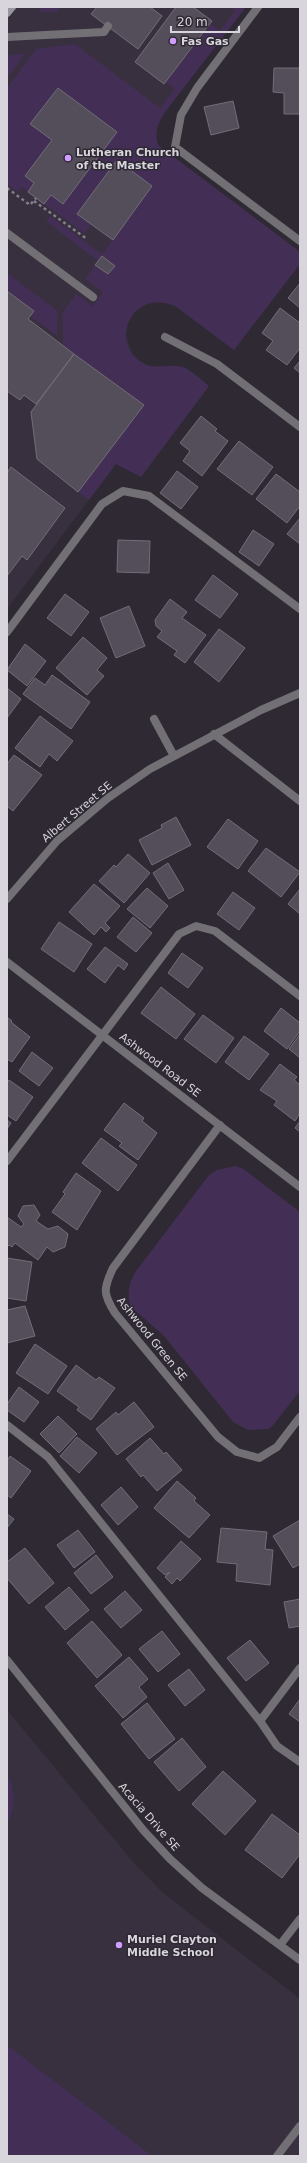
<svg xmlns="http://www.w3.org/2000/svg" width="307" height="2163" font-family="'DejaVu Sans',sans-serif">
  <style>
    .built { fill: #38303f }
    .green { fill: #432e55 }
    .building { fill: #534e59; stroke: #736d79 }
    .lines { fill: none; stroke-linecap: round; stroke-linejoin: round }
    .path { stroke: #827e87; stroke-width: 2.5; stroke-dasharray: 3 3; stroke-linecap: butt }
    .service { stroke: #727075; stroke-width: 8 }
    .minor { stroke: #727075; stroke-width: 8 }
    .secondary { stroke: #9a969f; stroke-width: 8 }
    .poi-dot { fill: #d19dfe; stroke: #2e2933; stroke-width: 1.5 }
    .labels { text-anchor: middle; dominant-baseline: central; stroke-width: 3; stroke-linejoin: round; paint-order: stroke }
    .poi-label { font-size: 11px; font-weight: bold; fill: #d8d5dc; stroke: #2e2933; text-anchor: start }
    .street-label { font-size: 11px; fill: #d8d5dc; stroke: #2e2933 }
  </style>
  <rect width="100%" height="100%" fill="#2e2933"/>
  <path class="built" d="M7,7H246L165,112L157,124L155,135L158,145L300,252V264L234,350L175,306L165,302L147,303L133,313L127,326L126,336L132,353L139,360L149,366L159,367L179,366L187,369L209,386L141,477L116,464L7,609Z
    M7,1710L133,1862L162,1892L300,1999V2156H7Z"/>
  <path class="green" d="M42,7H61L57,12H38Z
    M230,7H246L165,112C158,124 154,131 158,145L300,252V264L234,350L175,306C133,289 110,339 139,361C152,370 164,365 178,366C189,367 200,379 209,386L141,477L116,464L89,500L78,492L144,405L63,345L62,314L76,294L93,306L103,292L85,279L95,265L108,274L115,266L102,256L98,261L46,221L50,216L102,254L152,186L117,161L78,214L91,224L85,234L44,204L51,195L63,204L117,132L58,88L31,124L52,140L25,176L34,183L28,192L22,187L18,192L7,184V88L36,49L75,44L160,108L175,89L166,82L211,24L220,31L235,11Z
    M26,53L7,79V56Z
    M7,273L58,311L57,336L30,316L34,311L7,291Z
    M235,1166L242,1168L300,1212V1391L274,1424L269,1429L248,1430L233,1422L165,1337L130,1306C127,1292 129,1283 136,1271L209,1175L217,1170Z
    M7,1773C15,1789 16,1808 7,1824Z
    M7,2045L151,2155L150,2156H7Z"/>
  <path class="building" d="M97,7H150L162,16L138,49L91,14Z
    M176,7H193L212,21L164,84L135,62Z
    M274,68H300V114H284V93L273,92Z
    M58,88L117,132L63,204L51,195L44,204L28,192L34,183L25,176L52,140L30,124Z
    M233,101L239,128L211,135L204,107Z
    M117,160L152,186L113,240L77,214Z
    M102,256L115,266L108,274L95,265Z
    M300,283V308L288,298Z
    M7,291L34,311L28,319L74,354L36,404L24,395L20,400L7,391Z
    M280,308L300,323V348L287,365L266,350L273,341L262,333Z
    M74,354L144,405L78,492L37,459L31,412Z
    M300,361V373L294,368Z
    M201,416L217,429L215,431L228,441L202,476L183,461L190,451L180,443Z
    M239,441L273,467L252,495L217,469Z
    M11,467L65,508L27,560L22,556L7,576V473Z
    M177,471L198,487L181,509L160,493Z
    M276,474L300,492V506L287,523L256,499Z
    M300,518V544L287,534Z
    M253,530L274,544L259,566L239,552Z
    M118,540L150,541L149,573L117,572Z
    M213,575L238,594L220,618L195,600Z
    M65,594L89,612L71,636L47,618Z
    M170,599L187,612L182,618L206,635L185,663L174,655L177,651L157,637L162,631L156,626L155,620Z
    M129,606L145,646L116,658L100,618Z
    M219,629L245,648L219,682L194,662Z
    M83,637L107,658L97,670L104,676L87,695L56,668Z
    M25,644L46,661L27,686L7,670Z
    M52,675L90,702L71,729L23,694L35,678L45,685Z
    M7,688L21,699L7,718Z
    M40,716L73,741L57,761L49,754L40,767L15,748Z
    M14,755L42,775L13,811L7,806V764Z
    M176,817L191,845L152,865L139,840L162,828L161,825Z
    M228,819L258,841L238,869L207,847Z
    M266,848L300,872L281,897L248,871Z
    M128,854L150,873L124,903L99,881L114,865L116,867Z
    M168,863L184,890L169,899L153,873Z
    M94,884L120,906L105,923L110,928L106,932L101,927L94,935L69,912Z
    M147,888L168,906L150,928L127,909Z
    M300,889V914L288,904Z
    M233,892L255,908L239,930L217,914Z
    M133,917L152,933L136,952L117,937Z
    M59,922L92,944L74,972L41,949Z
    M105,947L128,964L124,970L118,965L105,983L87,969Z
    M182,953L203,968L188,988L168,973Z
    M161,987L195,1014L176,1039L141,1013Z
    M281,1008L300,1023V1031L287,1049L264,1031Z
    M203,1015L234,1038L216,1063L184,1039Z
    M7,1017L12,1021L11,1022L30,1037L12,1062L7,1059Z
    M300,1034V1058L289,1049Z
    M244,1036L269,1054L249,1080L225,1062Z
    M32,1052L53,1068L39,1086L19,1071Z
    M280,1064L297,1077L294,1080L300,1085V1113L295,1121L274,1105L277,1101L260,1090Z
    M9,1080L33,1097L16,1121L7,1115V1083Z
    M124,1103L144,1118L142,1121L157,1133L138,1160L119,1146L122,1143L104,1130Z
    M7,1120L11,1123L7,1129Z
    M300,1121V1132L295,1128Z
    M101,1138L137,1165L118,1191L82,1163Z
    M76,1173L101,1191L77,1230L52,1212L65,1194L63,1192Z
    M34,1205L40,1215L36,1221L48,1229L58,1226L68,1234L65,1247L53,1252L47,1247L38,1260L15,1243L12,1247L9,1245L7,1247V1217L21,1227L24,1224L18,1216L23,1206Z
    M7,1258L32,1262L26,1301L7,1298Z
    M25,1306L35,1336L7,1343V1310Z
    M35,1344L67,1366L48,1394L16,1373Z
    M76,1365L96,1380L99,1377L115,1388L91,1420L77,1410L79,1407L57,1391Z
    M19,1387L39,1402L24,1422L7,1410V1404Z
    M134,1402L154,1427L117,1455L96,1429L116,1412L118,1415Z
    M58,1416L77,1434L59,1453L40,1434Z
    M77,1437L97,1453L79,1473L60,1456Z
    M150,1438L164,1454L166,1452L182,1470L157,1491L143,1475L141,1477L126,1459Z
    M10,1456L31,1471L11,1498L7,1495V1461Z
    M177,1481L196,1498L194,1501L210,1515L189,1538L154,1508Z
    M121,1487L138,1507L118,1525L101,1505Z
    M7,1514L14,1519L7,1528Z
    M300,1520V1564L293,1568L273,1536Z
    M221,1528L267,1532L265,1549L273,1550L270,1585L236,1581L237,1564L217,1562Z
    M78,1530L95,1552L74,1568L57,1545Z
    M181,1541L201,1559L180,1581L177,1578L172,1584L165,1577L170,1572L165,1575L157,1568Z
    M25,1548L54,1583L29,1604L7,1578V1562Z
    M96,1555L113,1577L91,1594L74,1573Z
    M69,1587L89,1610L65,1630L45,1607Z
    M125,1591L142,1610L121,1628L104,1609Z
    M300,1599V1626L289,1628L284,1602Z
    M92,1621L122,1655L97,1678L67,1643Z
    M162,1631L180,1654L158,1672L139,1649Z
    M250,1640L269,1663L246,1681L227,1658Z
    M129,1657L148,1679L139,1687L147,1697L123,1718L95,1686Z
    M189,1669L205,1690L185,1706L168,1685Z
    M300,1699V1722L289,1714Z
    M147,1703L175,1739L149,1759L121,1724Z
    M182,1738L206,1767L179,1791L154,1762Z
    M223,1771L256,1801L225,1835L192,1804Z
    M272,1814L300,1835V1854L282,1878L245,1850Z"/>
  <g class="lines">
    <path class="path" d="M7,188L30,205L36,198
      M34,201L87,239"/>
    <path class="service" d="M258,7L197,88L181,115L175,147L300,241
      M7,37L104,32L108,26
      M7,233L93,297
      M7,632L102,504L123,491L149,496L300,609
      M7,1161L179,934L196,926L215,931L300,996
      M7,1425L48,1457L260,1721
      M300,1668L260,1721L277,1746L300,1762
      M277,2156L300,2126"/>
    <path class="minor" d="M165,337L217,364L300,427
      M154,719L174,756
      M214,734L300,801
      M7,899L57,841L108,798L150,769L261,710L300,693
      M7,962L300,1187
      M220,1125L113,1268C103,1289 103,1294 115,1313L218,1437L237,1452L259,1458L277,1447L300,1417
      M7,1660L144,1831L170,1859L202,1888L300,1960
      M280,1945L300,1919"/>
    <path class="secondary" d="M7,13L12,7"/>
  </g>
  <g class="poi-dot">
    <circle cx="173" cy="41" r="4"/>
    <circle cx="68" cy="158" r="4"/>
    <circle cx="119" cy="1945" r="4"/>
  </g>
  <g class="labels">
    <g class="poi-label">
      <text x="181" y="41">Fas Gas</text>
      <text x="76" y="152">Lutheran Church<tspan x="76" dy="13">of the Master</tspan></text>
      <text x="127" y="1939">Muriel Clayton<tspan x="127" dy="13">Middle School</tspan></text>
    </g>
    <g class="street-label">
      <text transform="translate(77 812) rotate(-40)">Albert Street SE</text>
      <text transform="translate(160 1065) rotate(37)">Ashwood Road SE</text>
      <text transform="translate(152 1339) rotate(51)">Ashwood Green SE</text>
      <text transform="translate(149 1817) rotate(49)">Acacia Drive SE</text>
    </g>
  </g>
  <rect width="307" height="2163" fill="none" stroke="#d8d5dc" stroke-width="16"/>
  <path d="M171 26v6h68v-6" fill="none" stroke="#d8d5dc" stroke-width="2"/>
  <text x="177" y="26" font-size="12" fill="#d8d5dc" stroke="#2e2933" stroke-width="3" paint-order="stroke">20 m</text>
</svg>
